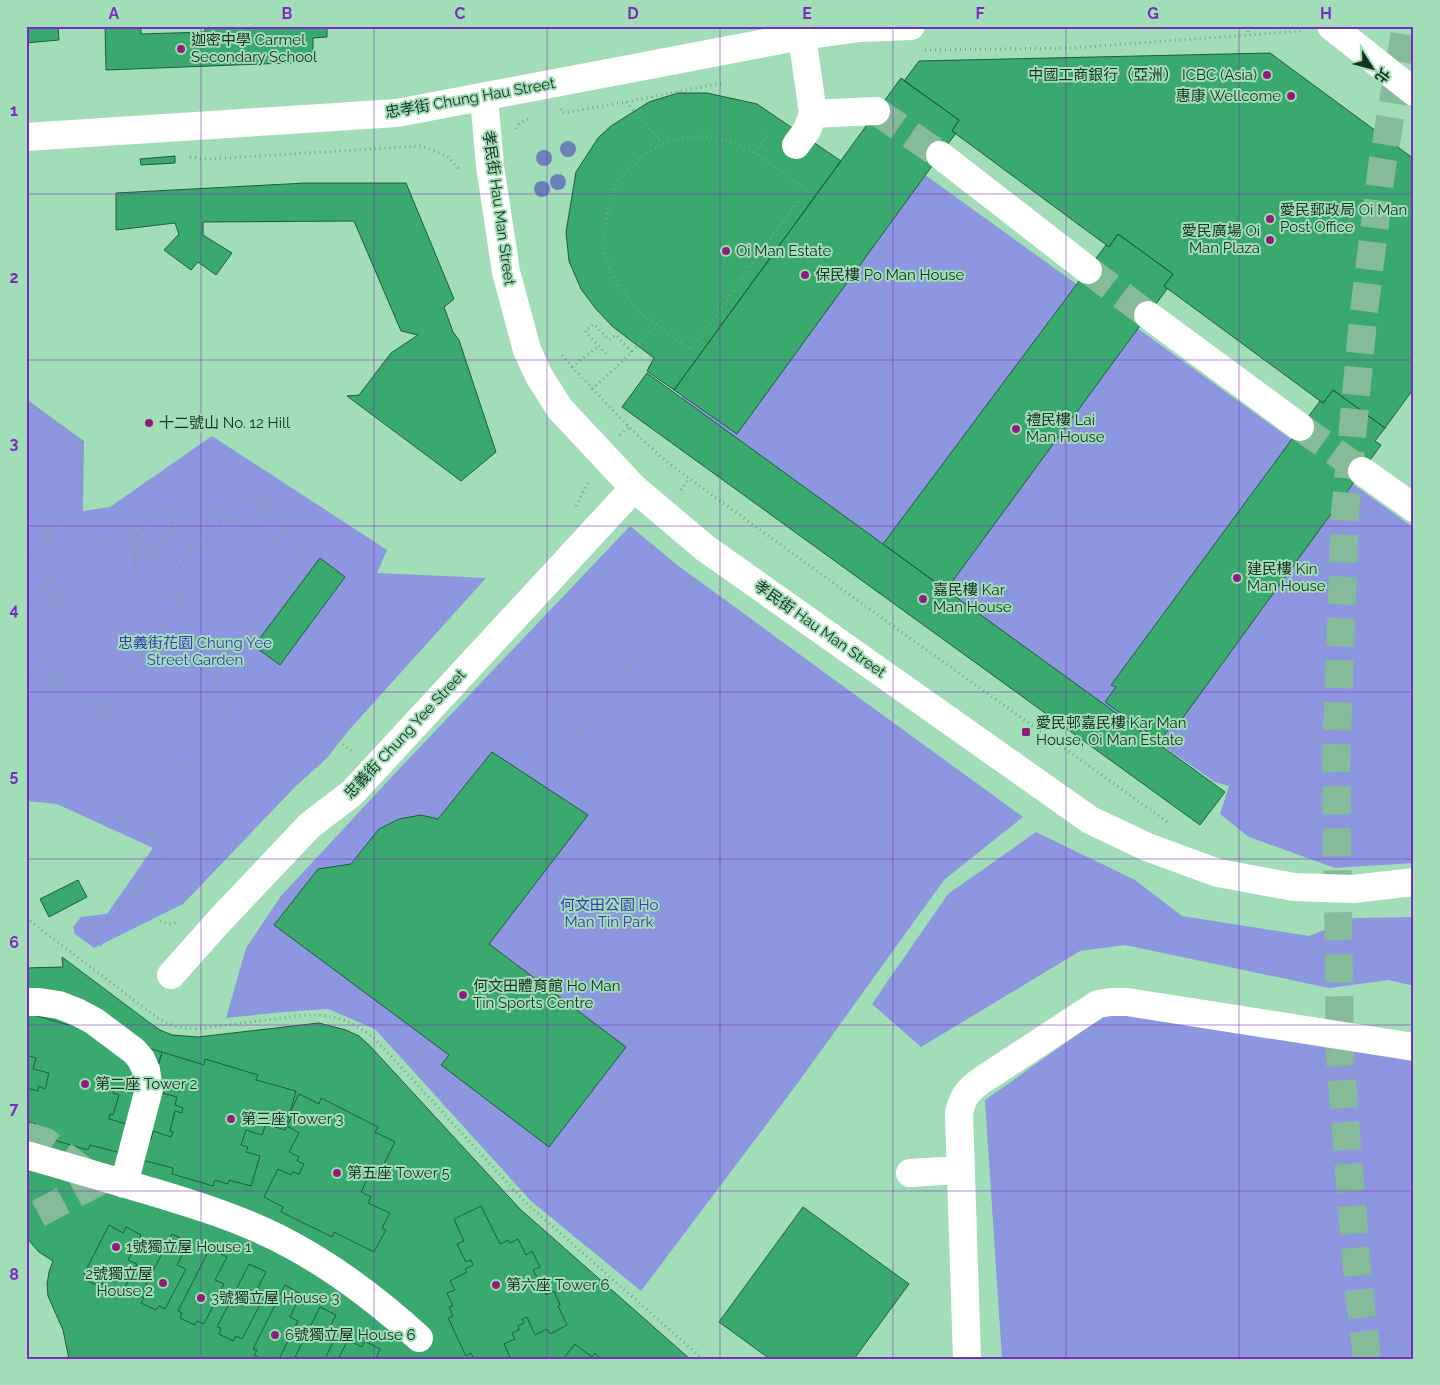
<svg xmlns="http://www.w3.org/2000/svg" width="1440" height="1385" font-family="Raleway,'Noto Sans TC',sans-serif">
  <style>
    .green { fill: #8c97df }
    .building { fill: #39a96e; stroke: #225c3c }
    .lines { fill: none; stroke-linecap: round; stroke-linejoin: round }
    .minor-tunnel { stroke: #86bb99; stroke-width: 28; stroke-dasharray: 28 14; stroke-linecap: butt }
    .highway-tunnel { stroke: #86bb99; stroke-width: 28; stroke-dasharray: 28 14; stroke-linecap: butt }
    .path { stroke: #75a687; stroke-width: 3; stroke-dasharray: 1 4; stroke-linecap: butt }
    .minor { stroke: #fff; stroke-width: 28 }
    .tree { fill: #6a82b9 }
    .grid { fill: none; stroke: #7b2cbf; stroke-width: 1; stroke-opacity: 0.55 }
    .poi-dot { fill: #901c7c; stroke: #a1ddb7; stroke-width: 2 }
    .labels { text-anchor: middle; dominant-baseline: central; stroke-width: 4; stroke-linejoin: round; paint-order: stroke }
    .poi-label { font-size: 15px; fill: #193123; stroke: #a1ddb7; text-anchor: start }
    .street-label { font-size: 15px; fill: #193123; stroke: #a1ddb7 }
    .park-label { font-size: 15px; fill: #3d37ba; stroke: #a1ddb7 }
    .neatline { fill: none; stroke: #7b2cbf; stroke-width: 2 }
    .grid-label { font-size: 16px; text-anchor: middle; font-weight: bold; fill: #7b2cbf }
  </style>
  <rect width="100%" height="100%" fill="#a1ddb7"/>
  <path class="green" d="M870,135L1414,528V863L1335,868L1249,837L1220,814L1229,786L1215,782L675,407Z
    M26,399L84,441L83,511L110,507L212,436L387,550L377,573L486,578L349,730L327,758L296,786L183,904L94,948L75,934L73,927L81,917L107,914L153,848L57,804L26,801Z
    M630,526L677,565L1023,817L944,880L797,1084L641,1291L531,1201L375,1029L328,1009L284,1012L226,1018L246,948L281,896L401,767Z
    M1036,832L1135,880L1182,916L1309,936L1354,918L1414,917V986L1389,980L1329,988L1125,945L1080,951L921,1047L872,1004L948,894Z
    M1118,1006L1414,1056V1359H1002L985,1100Z"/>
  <path class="building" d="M26,26H58L59,40L26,43Z
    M105,26H141V34L205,32V26H327V37L313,38V62L106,70Z
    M1270,53L1414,159V388L1385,428L1333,390L1323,403L1164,286L1173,274L1118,234L1109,247L952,131L959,120L904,81L919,61Z
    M901,78L959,120L952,131L956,133L737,434L674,390Z
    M678,93H707L757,104L841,161L674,390L647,371L654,358L613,327L596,309L581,289L569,261L566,232L576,172L598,138L611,126L649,102Z
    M175,156V163L141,165L140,159Z
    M306,183H406L454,299L444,307L453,332L459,340L496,452L461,481L347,396L359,395L391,353L418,335L401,331L354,221L203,222V235L232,253L216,275L198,262L191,270L164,250L179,234L175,223L116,230V193Z
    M1118,234L1173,274L1164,286L1167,289L946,590L883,544L1106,245L1109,247Z
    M647,373L1225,792L1200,825L622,407Z
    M1333,390L1385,428L1375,441L1381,445L1174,730L1170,727L1160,741L1105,702L1116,687L1111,685L1320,401L1323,403Z
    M320,558L345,577L280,665L254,646Z
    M492,752L588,815L489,944L626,1047L549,1147L441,1065L449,1055L274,925L318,869L351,864L379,829L399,819L421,815L438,819Z
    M78,880L87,897L49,917L40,899Z
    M62,957L150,1023L160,1030L172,1035L198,1037L319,1023L346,1030L359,1036L370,1046L520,1209L690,1359H69L63,1330L48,1296L47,1284L49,1272L53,1261L39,1252L26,1237V968L63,967Z
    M27,1013L68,1025L70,1020L121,1041L162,1052L151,1090L125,1082L123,1090L115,1088L113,1093L119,1095L113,1115L110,1114L109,1119L127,1124L121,1153L90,1145L88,1150L47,1138L49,1132L35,1129L36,1124L26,1121V1088L38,1091L39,1086L45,1089L49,1073L33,1069L36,1058L26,1055Z
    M162,1052L204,1065L205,1059L258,1075L256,1080L296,1091L285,1130L266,1124L262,1135L246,1130L241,1145L248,1147L246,1152L260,1156L251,1186L229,1180L228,1184L215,1180L213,1186L172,1174L173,1168L142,1160L148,1139H151L153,1131L171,1137L173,1132L170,1131L175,1111L182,1113L183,1108L175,1105L177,1097L151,1090Z
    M299,1094L319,1104L321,1098L378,1127L375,1132L395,1142L381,1170L373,1167L371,1170L376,1173L373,1179L368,1177L361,1192L371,1197L368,1203L390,1213L382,1228L386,1230L374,1252L334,1232L332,1237L281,1212L283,1207L264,1197L278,1169L291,1175L293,1172L299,1174L304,1164L297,1161L299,1157L289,1152L299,1133L287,1126L293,1114L290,1112Z
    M481,1206L500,1244L508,1240L510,1243L518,1239L526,1255L532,1251L540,1267L533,1270L546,1295L554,1291L560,1305L558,1306L567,1325L550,1334L547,1329L535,1335L527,1317L522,1319L524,1323L518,1326L519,1330L512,1333L515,1339L504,1344L511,1359H474L471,1353L466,1356L448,1318L453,1316L449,1307L453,1306L447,1293L455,1290L450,1281L467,1272L465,1269L473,1265L471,1260L466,1262L457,1244L464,1241L454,1219Z
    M803,1207L909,1284L854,1359H770L719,1322Z
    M109,1225L123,1233L126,1227L141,1235L128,1260L137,1264L122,1293L102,1283L100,1287L86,1280L88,1276L84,1274Z
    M172,1234L189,1242L177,1265L186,1269L165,1309L159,1306L156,1310L141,1303L144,1298L140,1296Z
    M210,1248L227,1257L215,1280L224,1284L204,1324L197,1321L195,1325L180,1318L182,1313L178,1311Z
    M249,1264L266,1272L254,1295L263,1299L242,1339L236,1336L233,1341L219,1334L221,1328L217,1327Z
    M285,1285L301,1294L290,1317L298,1321L279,1359H262L254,1355L257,1350L253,1349Z
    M320,1307L336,1315L325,1338L333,1342L325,1359H294Z
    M348,1340L362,1347L365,1341L380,1349L376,1359H338Z
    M575,1344L592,1357L595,1353L601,1359H563Z"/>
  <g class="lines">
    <path class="minor-tunnel" d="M876,111L940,155
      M1088,270L1148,315
      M1300,427L1362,471
      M26,1136L46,1142L98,1182L26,1220"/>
    <path class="highway-tunnel" d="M1367,1359L1358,1283L1340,1056L1336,762L1345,513L1363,320L1382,166L1406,26"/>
    <path class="path" d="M1248,26V35
      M1379,27L1401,26
      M925,50L1070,48L1303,31
      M626,102L662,143
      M561,109L562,113L626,102L722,83
      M516,129L519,124L531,117
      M706,136L728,140L755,153L806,189L691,350L638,311L622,290L611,272L605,253V229L609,202L618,179L644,155L662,143L686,137Z
      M755,153L769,133
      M190,157L209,159L421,146L447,156L460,170
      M606,354L585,331L594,324L609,340L616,335L632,352
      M562,355L572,367L629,427L668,463L897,629L1169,823
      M572,367L599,346
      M592,389L622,362L656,326
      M26,401L82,442L81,488L26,563
      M620,435L629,427
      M681,490L689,478
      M262 510a12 12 0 1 1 24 0a12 12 0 1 1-24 0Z
      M576,506L589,481
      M169,507L174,534
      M215,516C231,499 242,493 263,505
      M219,521C243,515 250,529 268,539L275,538L287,529
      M159 550a16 16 0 1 1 32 0a16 16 0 1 1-32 0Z
      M134,559L160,554
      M42,589L68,553L46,536
      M183,593C166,596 152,594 142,579C134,569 132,555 136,542C154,484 239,502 217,540L191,547
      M26,611L42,589L56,600
      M26,645L94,543L103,546C114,531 121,533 138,534
      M41,661L54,662L60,674L51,688L38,687L31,675Z
      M221,669L261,699
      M56,680L168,760C175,763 183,765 190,765C212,763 235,736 230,715C228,701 213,690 216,675L300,565L304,557C302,543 289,532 282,519
      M101,712L179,604L183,588L180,565
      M317,741L325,731L352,751
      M572,746L696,577
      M62,785L169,845L165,854L112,922L89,925L86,935L103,947
      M26,918L155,1016C168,1025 181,1029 197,1029L304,1015C334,1014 352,1020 376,1040L526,1203L703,1359
      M160,921L169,924L179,922"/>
    <path class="minor" d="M1331,26L1414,92
      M802,36L813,114L876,111
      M484,97L490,166L506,272L527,350L539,376L560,409L634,488L705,548L1090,820L1147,847L1218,873L1294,887L1353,889L1414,882
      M26,137L397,113L802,36L860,28L911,26
      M796,145L807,130L813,114
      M940,155L1088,270
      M1148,315L1300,427
      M1362,471L1414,508
      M171,975L221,919L310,825L352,793L634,488
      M26,1002H39L59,1005L77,1012L94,1021L134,1051L141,1059L146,1070L149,1089L124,1184
      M26,1155C69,1167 111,1180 153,1192C196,1205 238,1218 278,1238C330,1264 376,1299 419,1338
      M910,1173L960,1170
      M967,1359L959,1113C963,1096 967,1091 982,1080L1098,1004L1111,1002H1127L1414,1047"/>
  </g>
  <g class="tree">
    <circle cx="568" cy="149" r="8"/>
    <circle cx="544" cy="158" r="8"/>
    <circle cx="558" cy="182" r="8"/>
    <circle cx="542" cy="189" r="8"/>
  </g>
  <path class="grid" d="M201,26V1359M374,26V1359M547,26V1359M720,26V1359M893,26V1359M1066,26V1359M1239,26V1359M26,194H1414M26,360H1414M26,526H1414M26,692H1414M26,859H1414M26,1025H1414M26,1191H1414"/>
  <g class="poi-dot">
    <circle cx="181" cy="49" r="5"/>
    <circle cx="1267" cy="75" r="5"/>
    <circle cx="1291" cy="96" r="5"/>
    <circle cx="1270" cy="219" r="5"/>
    <circle cx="1270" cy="240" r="5"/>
    <circle cx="726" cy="251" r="5"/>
    <circle cx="805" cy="275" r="5"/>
    <circle cx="149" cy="423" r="5"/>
    <circle cx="1016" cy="429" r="5"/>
    <circle cx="1237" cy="578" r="5"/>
    <circle cx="923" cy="599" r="5"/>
    <rect x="1021" y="727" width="10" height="10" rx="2.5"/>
    <circle cx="463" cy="995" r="5"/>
    <circle cx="85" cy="1084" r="5"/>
    <circle cx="231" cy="1119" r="5"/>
    <circle cx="337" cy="1173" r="5"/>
    <circle cx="116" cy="1247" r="5"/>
    <circle cx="163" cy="1283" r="5"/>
    <circle cx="496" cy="1285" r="5"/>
    <circle cx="201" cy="1298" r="5"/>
    <circle cx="275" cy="1335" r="5"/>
  </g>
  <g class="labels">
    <g class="poi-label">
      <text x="191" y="40">迦密中學 Carmel<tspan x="191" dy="17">Secondary School</tspan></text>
      <text x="1257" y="75" text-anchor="end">中國工商銀行（亞洲） ICBC (Asia)</text>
      <text x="1281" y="96" text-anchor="end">惠康 Wellcome</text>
      <text x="1280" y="210">愛民郵政局 Oi Man<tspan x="1280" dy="17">Post Office</tspan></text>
      <text x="1260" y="231" text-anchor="end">愛民廣場 Oi<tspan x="1260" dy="17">Man Plaza</tspan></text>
      <text x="736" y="251">Oi Man Estate</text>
      <text x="815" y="275">保民樓 Po Man House</text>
      <text x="1026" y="420">禮民樓 Lai<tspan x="1026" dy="17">Man House</tspan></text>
      <text x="159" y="423">十二號山 No. 12 Hill</text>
      <text x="1247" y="569">建民樓 Kin<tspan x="1247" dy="17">Man House</tspan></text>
      <text x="933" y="590">嘉民樓 Kar<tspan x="933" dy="17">Man House</tspan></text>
      <text x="1036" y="723">愛民邨嘉民樓 Kar Man<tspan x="1036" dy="17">House, Oi Man Estate</tspan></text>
      <text x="473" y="986">何文田體育館 Ho Man<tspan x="473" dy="17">Tin Sports Centre</tspan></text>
      <text x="95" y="1084">第二座 Tower 2</text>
      <text x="241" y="1119">第三座 Tower 3</text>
      <text x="347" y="1173">第五座 Tower 5</text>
      <text x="126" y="1247">1號獨立屋 House 1</text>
      <text x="153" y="1274" text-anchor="end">2號獨立屋<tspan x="153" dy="17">House 2</tspan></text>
      <text x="506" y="1285">第六座 Tower 6</text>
      <text x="211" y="1298">3號獨立屋 House 3</text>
      <text x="285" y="1335">6號獨立屋 House 6</text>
    </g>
    <g class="street-label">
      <text transform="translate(470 98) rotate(-10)">忠孝街 Chung Hau Street</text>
      <text transform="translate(499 208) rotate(82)">孝民街 Hau Man Street</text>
      <text transform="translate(820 629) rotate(35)">孝民街 Hau Man Street</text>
      <text transform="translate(405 734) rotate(-47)">忠義街 Chung Yee Street</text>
    </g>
    <g class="park-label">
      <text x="195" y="643">忠義街花園 Chung Yee<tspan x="195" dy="17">Street Garden</tspan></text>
      <text x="609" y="905">何文田公園 Ho<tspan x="609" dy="17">Man Tin Park</tspan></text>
    </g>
  </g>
  <rect width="1440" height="1385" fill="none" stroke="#a1ddb7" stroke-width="55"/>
  <g transform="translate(1372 68) rotate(126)" stroke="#a1ddb7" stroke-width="4" paint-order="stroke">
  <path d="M0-4L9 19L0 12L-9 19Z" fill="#193123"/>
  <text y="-8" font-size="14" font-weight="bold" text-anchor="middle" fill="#193123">北</text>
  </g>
  <rect x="28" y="28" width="1384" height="1330" class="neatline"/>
  <g class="grid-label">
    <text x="114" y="19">A</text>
    <text x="287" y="19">B</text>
    <text x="460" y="19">C</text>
    <text x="633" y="19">D</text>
    <text x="807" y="19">E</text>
    <text x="980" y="19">F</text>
    <text x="1153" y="19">G</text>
    <text x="1326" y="19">H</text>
    <text x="14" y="116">1</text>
    <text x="14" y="283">2</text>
    <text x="14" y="449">3</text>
    <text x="14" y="615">4</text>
    <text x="14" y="781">5</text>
    <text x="14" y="948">6</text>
    <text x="14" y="1114">7</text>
    <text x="14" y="1280">8</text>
  </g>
</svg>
